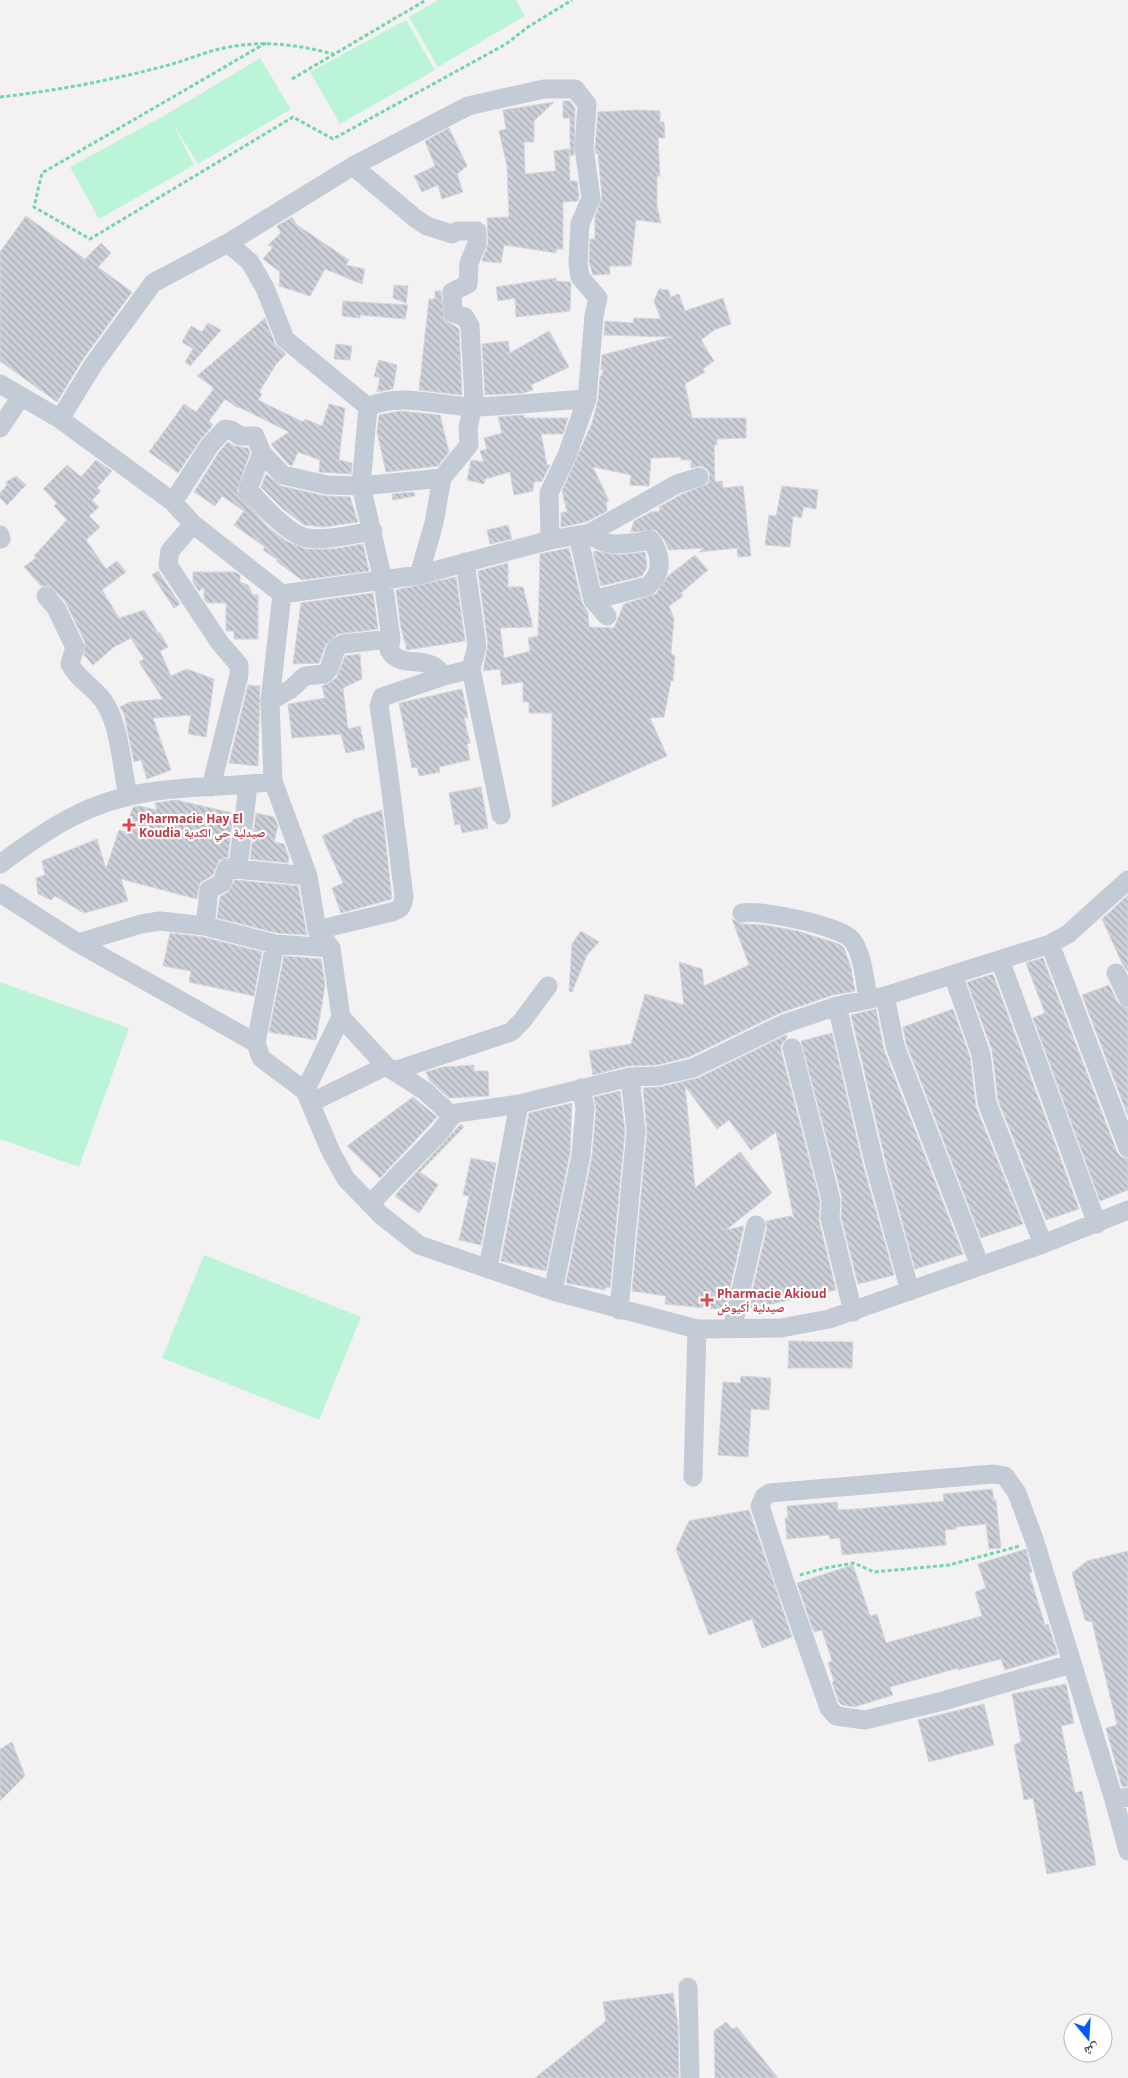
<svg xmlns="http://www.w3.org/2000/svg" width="1128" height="2078" font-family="'Open Sans','Noto Naskh Arabic',sans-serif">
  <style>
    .garden { fill: #bcf4d7 }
    .building { fill: url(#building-back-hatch); stroke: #d4d6dd }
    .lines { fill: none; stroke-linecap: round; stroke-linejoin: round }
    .path { stroke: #70d6ad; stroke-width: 3; stroke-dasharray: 4 2.5; stroke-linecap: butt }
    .minor { stroke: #c3cbd7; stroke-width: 19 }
    .health-dot { fill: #e0444e; stroke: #fff; stroke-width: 2 }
    .labels { text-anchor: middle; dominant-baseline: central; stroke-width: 4.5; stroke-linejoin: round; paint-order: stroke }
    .health-label { font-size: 12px; font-weight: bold; fill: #be3a42; stroke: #fff; text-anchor: start }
  </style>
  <defs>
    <pattern id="building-back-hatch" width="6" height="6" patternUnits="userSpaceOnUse" patternTransform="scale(1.25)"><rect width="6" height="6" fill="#cccfd7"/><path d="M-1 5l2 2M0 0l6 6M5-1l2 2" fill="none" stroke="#a7abb2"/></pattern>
  </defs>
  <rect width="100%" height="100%" fill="#f3f1f1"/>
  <path class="garden" d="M438,0H516L525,16L438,67L409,17Z
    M406,20L435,70L340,124L310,72Z
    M260,58L291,109L198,164L173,124L194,165L99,219L70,167L167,114Z
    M0,982L129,1028L79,1167L0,1139Z
    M204,1255L361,1317L319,1420L162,1358Z"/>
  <path class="building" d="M563,101H570L575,108L574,155L570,156V118H563Z
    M554,102L534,121V142H524L525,174L556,171L554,151L569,149L570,181H577L579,196L578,201L563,202V249H556V253L504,245L501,263L482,261L488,244L487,218L509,217L507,166L499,131L506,129L503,110Z
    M637,110L660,111V122H664L665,138H658L660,176H657V207L661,223L636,220L631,266H609L610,274L593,275L589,262L590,239H595V217L602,197L598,154H596L595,148L598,112Z
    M449,128L467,166L457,174L463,192L442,199L438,185L422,192L414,176L435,166L425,141Z
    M26,216L85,259L101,243L111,253L98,267L132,292L83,359L57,402L0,361V252Z
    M292,217L297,225L349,260L346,265L365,269L362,284L325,269L310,296L279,286L280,272L263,259L273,247L268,245L281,233L277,226Z
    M556,278V281L570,282L571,284L570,311L516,317L515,298L498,301L496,287Z
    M394,285L408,286L406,303L393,298Z
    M659,289L668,290L671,297L679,294L685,311L723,298L731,324L714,330L701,340L714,361L703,369L705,372L685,384L692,418H746V438L717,439V445H714L715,482L722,481L723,488L743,486L751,556L738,557L737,548L699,552L704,548L669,550L664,540L656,530L631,532L634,521L651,512L660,511L659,507L682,494L708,484L710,474L707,469L701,466L691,468V460H681V457L651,458L649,486L630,485L631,475L593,467L609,501L606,502L607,511L586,522L561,527V512H567L562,491L592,423L598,400L600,378L604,369L601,370L602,355L672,337L604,335L605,321L633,323L634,318L661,319L654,301Z
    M435,291H441L444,319L459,329L462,395L419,390L429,299H435Z
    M343,301L408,305L405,319L360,315V318L342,316Z
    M265,318L275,344L286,354L277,363L259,392L262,394L258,400L303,422L305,419L322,426L329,404L345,408L339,460L352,463L351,474L319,472L320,460L298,452L292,466L289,465L271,444L289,432L239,407L238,408L225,399L209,421L213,425L201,439L178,473L149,452L184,404L196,412L213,390V387L197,376Z
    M208,323L221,330L190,366L185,362L193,349L182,342L191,326L202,332Z
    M549,331L569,367L531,385L533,390L523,393L485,395L482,344L508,341L510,353Z
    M336,344L352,346L350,360L334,359Z
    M379,360L397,365L393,389L377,392L380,378L374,376Z
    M400,411L440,415L449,452L438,466L386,472L377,432L379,415Z
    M524,415V418H568L563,434H541L547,465H550L542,481L534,482L533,491L514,495L510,472L485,479L484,484L467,480L471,460L484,462L480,451L487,449L484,438L502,433L498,417Z
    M228,442L234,446L248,448L250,453L237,491L267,526L286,541L306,549H333L363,544L369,571L302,580L276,561L278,560L263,550L265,547L234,525L244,511L222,496L215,506L194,492L219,452Z
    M96,460L112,471L97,488L101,491L92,500L99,507L89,516L100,527L86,540L106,569L117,561L126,572L102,590L119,618L144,610L157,631H155L160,633L168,647L160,651L171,676L187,669L214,679L206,737L188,734L191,715L153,718L171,770L147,779L141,760L134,762L124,714L120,707L130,702L163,699L139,662L144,659L131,638L114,647L93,665L84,655L85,642L65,601L50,586H41L24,567L36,558L34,556L67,520L54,506L57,503L43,489L67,465L81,477Z
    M266,474L281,486L325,496L350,497L358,522L323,527L304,525L283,509L261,487Z
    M16,476L26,485L7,505L0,498V493L7,485L6,482Z
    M782,486L818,490L816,509L804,507L801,518L793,516L790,547L765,545L769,515L776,516Z
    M414,492L415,496L393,500L392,494Z
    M508,525L512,539L490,544L487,530Z
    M569,548L582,603L588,612L589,627L614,628L624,604L656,594L668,576L695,555L708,570L681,593L683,596L669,606L674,619L671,653L675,656L673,681H671L664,717L650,718L667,756L552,807V713H529V702H523V682L502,685L500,669L483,671L488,644L478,571L508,563V587H523L533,627L500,628L504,658L530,651L528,638L538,636L540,554Z
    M596,551L618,555L645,552L647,567L642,576L601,586L593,552Z
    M158,571L180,604L174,608L152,575Z
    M193,572H235L240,575V582L248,585L253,595H258V639H234V631H226V603H207L204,599V587L199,591L193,582Z
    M456,577L465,641L407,650L401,628L396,590Z
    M373,593L378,629L338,634L326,644L319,663L293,664L301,603Z
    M360,654L362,679L343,688L348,729L360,726L365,749L346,753L341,734L292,738L288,704L325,698L322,686L331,682L337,677L345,656Z
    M248,685L260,686L258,766L229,763Z
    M462,689L468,718H464L470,743L467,744L470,760L439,767L440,772L419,776L417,767L412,768L399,703Z
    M481,787L488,828L462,833L460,824L455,825L449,793Z
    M176,800L233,813L228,857L219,860L213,875L200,883L197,899L121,879L128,901L84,913L55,896L51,900L38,894L36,878L45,875L42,861L97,839L106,869L119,830L125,832L133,807L139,806L157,810L155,803Z
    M382,810L392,899L341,913L332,888L343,883L322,836L352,822V820Z
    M256,813L274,817L278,826L274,842L284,844L289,858L288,863L250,859Z
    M235,880L298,886L307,935L277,933L217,918L220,897L228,892Z
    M1128,895V972L1122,963L1102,919Z
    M732,919L742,924L764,925L797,931L839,944L844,948L851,968L855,991L833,995L780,1013L689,1057L657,1065L627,1066L593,1075L589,1051L631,1044L645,994L684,1005L679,962L702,969L704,986L749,965Z
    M581,931L599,942L587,955L572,992L569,991L572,944Z
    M170,933L203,937L262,952L254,996L189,982L191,971L163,966Z
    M284,956L321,959L325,985L316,1040L269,1032Z
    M1043,958L1117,1152L1121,1157L1128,1159V1190L1100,1201L1033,1018L1045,1013L1026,963Z
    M993,974L1079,1209L1046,1220L998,1100L992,1050L967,982Z
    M1109,985L1118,1003L1128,1009V1116L1082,995Z
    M876,1009L884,1050L963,1254L915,1269L885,1159L851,1015Z
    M953,1009L970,1057L976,1107L1023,1224L981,1238L906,1043L903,1027Z
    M832,1033L863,1165L894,1275L858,1284L841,1217L842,1197L801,1041Z
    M786,1035L787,1038L781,1045V1051L820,1201L819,1221L836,1290L748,1309L767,1228L766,1221L791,1216L794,1219L776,1132L751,1150L729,1120L717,1129L685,1086L695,1188L740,1152L772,1193L726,1230L744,1226L725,1310L665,1304L666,1296L632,1291L647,1132L643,1088L660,1087L698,1078Z
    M474,1065V1071H488L489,1096L449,1098L430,1081L426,1072L443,1067Z
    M620,1091L625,1131L610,1288L606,1287L605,1290L566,1283L592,1157L596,1109L594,1097Z
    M413,1097L437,1117L380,1178L347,1146Z
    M572,1103L570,1153L546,1271L501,1261L529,1113Z
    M461,1124L464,1127L420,1172L438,1185L419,1213L396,1197V1194Z
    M471,1158L496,1163L481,1245L459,1240L469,1196L463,1195Z
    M789,1341L853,1342L852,1368H788Z
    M741,1376L771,1378L769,1410L751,1409L748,1457L718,1455L723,1382L740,1383Z
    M992,1489L994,1500H996L1001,1548L989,1549L986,1524L956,1527V1529L945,1530L946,1545L842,1555L840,1538L830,1539L829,1535L787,1539L785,1518H788L787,1506L837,1502L838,1510L856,1509L944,1501L943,1494Z
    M749,1510L792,1637L762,1648L752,1619L709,1635L676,1549L689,1521Z
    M1026,1549L1032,1572L1029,1573L1045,1625L1048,1624L1058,1654L1005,1670L1001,1659L958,1670V1668L890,1687L893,1695L854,1707L842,1705L839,1702L832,1682L834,1681L828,1663L832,1661L822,1630L815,1632L813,1630L797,1583L853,1565L870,1616L877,1614L886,1643L982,1616L975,1592L986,1588L978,1564Z
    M1128,1551V1786L1122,1787L1106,1728L1117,1725L1092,1622L1085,1620L1072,1573L1087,1561Z
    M1066,1684L1074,1723L1061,1726L1075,1793L1082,1791L1096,1865L1047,1874L1033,1798L1024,1800L1014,1745L1021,1742L1012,1694Z
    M984,1704L994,1745L929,1762L918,1720Z
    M12,1742L25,1776L0,1801V1749Z
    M673,1993L678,2025L679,2078H535L606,2021L603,2002Z
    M726,2022L732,2029L737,2027L778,2078H715L714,2031Z"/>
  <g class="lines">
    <path class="path" d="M266,43L42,173L34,207L90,239L293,117L333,139L506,44L528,27L572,0
      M292,79L426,0
      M0,97C55,91 112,80 165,66C185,61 204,52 224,48C261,40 296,44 333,54
      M800,1575L825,1568L854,1563L874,1572L949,1565L1020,1546"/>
    <path class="minor" d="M353,166L415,218L427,226L452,234L458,231H477V244L469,263L468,284L452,292L453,313L465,317L470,326L474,400L468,428L469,445L442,478L434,523L419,575
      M228,243L250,262L265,288L285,339L368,407
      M0,384L60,419L173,502L193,524L282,594L419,575L550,540L590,533L677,484L699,477
      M368,407L361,486L383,580L391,639L389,650C400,668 420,657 435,667C438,669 441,673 444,676
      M368,407C403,391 439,407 475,407C512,406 550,401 587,399
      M60,419L93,365L153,283L228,243L353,166L468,106L544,89H575L587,104L584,148L591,198L580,224L578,263L580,277L598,298L594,316L587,399L567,455L549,493L550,540
      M0,428L21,397
      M262,453L283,475L327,485L361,486L442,478
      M173,502L210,445L225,429L231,430L240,436H255L262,453L248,489C261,504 287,534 307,538C328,541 353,534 373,531
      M193,524L170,551L168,565L220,643L239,665V675L211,787
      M590,533C604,550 631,543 651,540C662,555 663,573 648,586L593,600
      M0,535L1,539
      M578,536L593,600L607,616
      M465,562L477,646L471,669L501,815
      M46,596L56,608L73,643L75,647L70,664C78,681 98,689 106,705C120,728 122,769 128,796
      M270,701L291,689L305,676L324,674L329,669L336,648L343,644L391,639
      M273,781L270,701L282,594
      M0,864C49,828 88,801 150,792C191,785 232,788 273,781L308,876L317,930L331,948L341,1017L386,1066L425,1091L452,1116L457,1113L519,1104L630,1077L658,1076L693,1068L784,1024L837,1006L885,996L1050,944L1068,934L1128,880
      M238,867L248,786
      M0,893L78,943L256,1043L261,1058L305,1091L331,1152L346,1179L382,1216L419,1245L553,1291L697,1329L781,1328L829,1319L1043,1244L1128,1210
      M742,913C760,909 841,926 852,940C863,954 865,982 868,999
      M205,926L209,890L222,883L227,868L308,876
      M317,930L392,912C401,909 403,906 404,897C396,833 389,770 379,706L382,697L444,676L471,669
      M78,943L141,924L160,921L205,926L275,944L331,948
      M1050,944L1128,1148
      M1000,960L1097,1224
      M1116,973L1128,998
      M953,975L981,1054L987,1103L1043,1244
      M885,996L895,1046L980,1266
      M837,1006L874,1162L910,1291
      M256,1043L275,944
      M792,1048L831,1200L830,1218L853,1312
      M394,1071L511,1032L522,1021L548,986
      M305,1091L341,1017
      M310,1103L386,1066
      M370,1204L439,1133L452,1116
      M488,1268L519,1104
      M553,1291L581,1155L585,1108L581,1088
      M619,1310L636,1131L630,1077
      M732,1329L756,1225
      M693,1477L697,1329
      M1071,1664L943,1701L865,1720L836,1716L829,1708L784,1580L760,1506L764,1497L770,1493L993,1474L1005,1476L1017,1493L1035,1542L1114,1800L1128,1797
      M1114,1800L1128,1851
      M688,1987L690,2078"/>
  </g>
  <g class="health-dot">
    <path d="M126.5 817.5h5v5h5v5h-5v5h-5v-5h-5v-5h5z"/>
    <path d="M704.5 1292.5h5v5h5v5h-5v5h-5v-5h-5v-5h5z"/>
  </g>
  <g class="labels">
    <g class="health-label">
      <text x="139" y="818">Pharmacie Hay El<tspan x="139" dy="14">Koudia صيدلية حي الكدية</tspan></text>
      <text x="717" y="1293">Pharmacie Akioud<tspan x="717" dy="14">صيدلية أكيوض</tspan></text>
    </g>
  </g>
  <g transform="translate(1088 2038) rotate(162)"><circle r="24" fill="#ffffff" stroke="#b5babf"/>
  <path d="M0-4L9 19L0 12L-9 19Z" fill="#0759f7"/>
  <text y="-8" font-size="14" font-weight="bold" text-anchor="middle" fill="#475260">ش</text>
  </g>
</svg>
